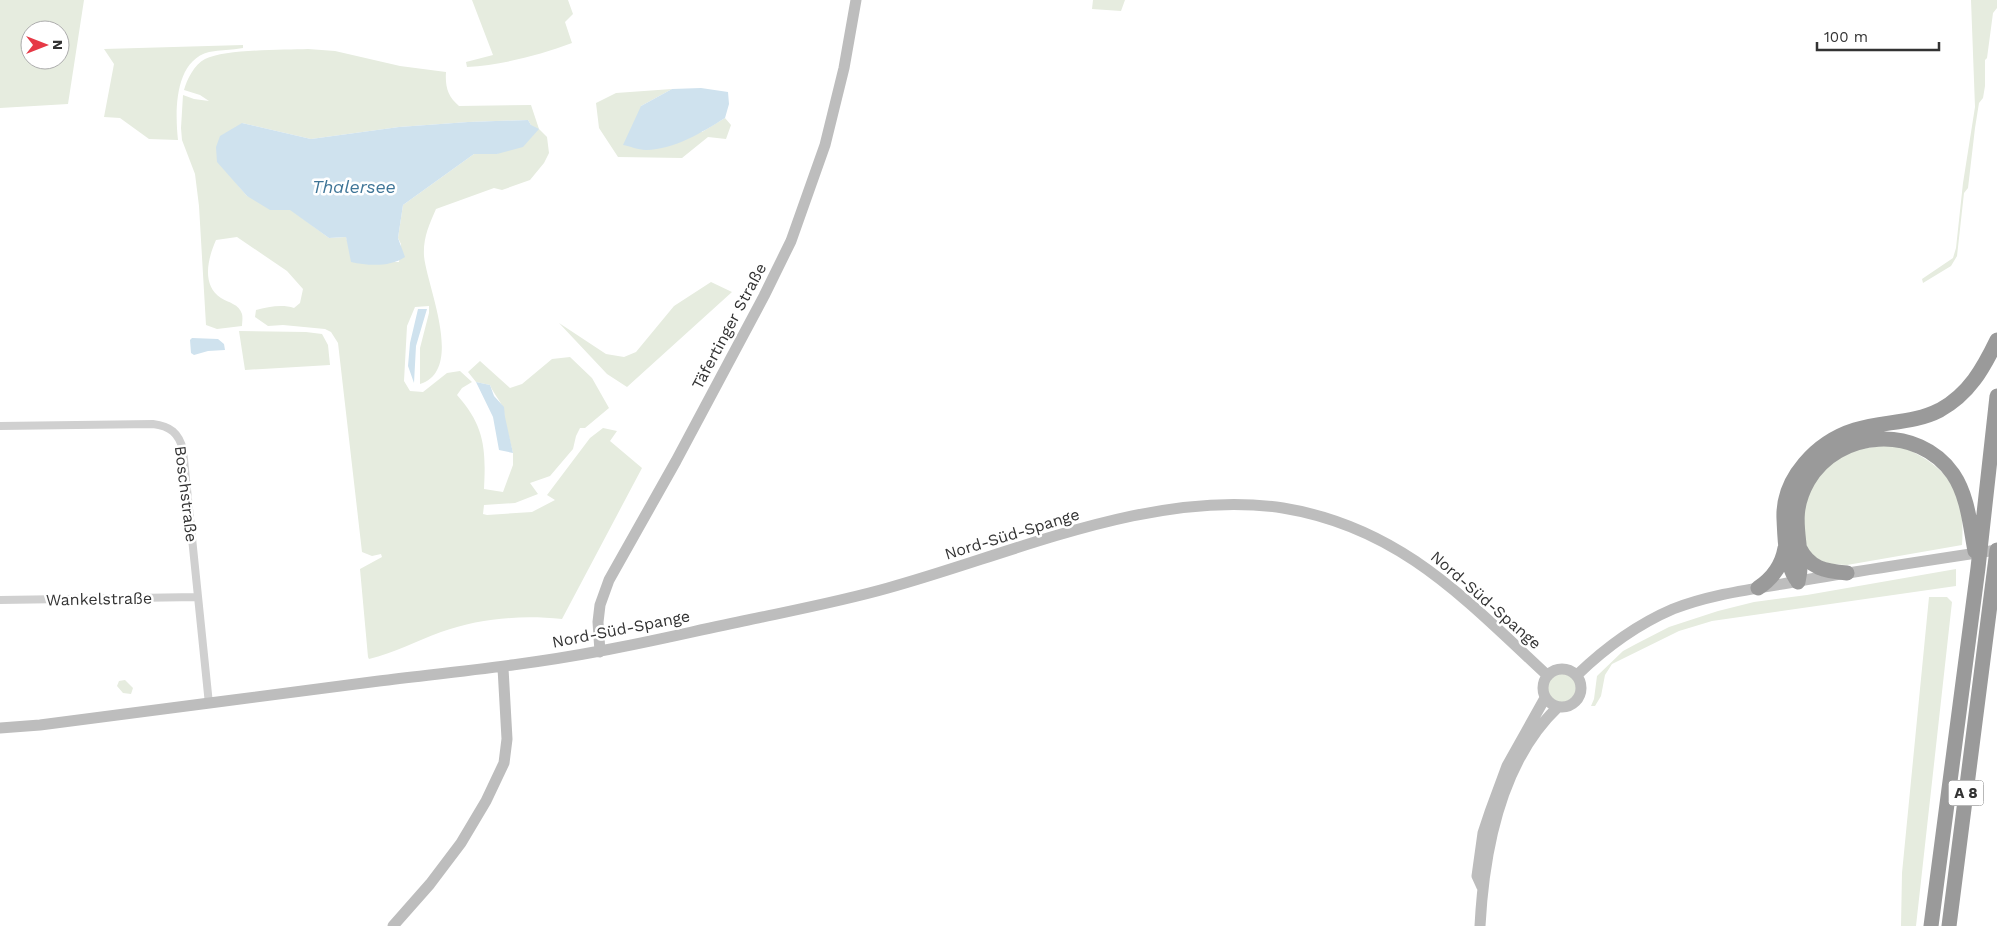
<svg xmlns="http://www.w3.org/2000/svg" width="1997" height="926" font-family="'Work Sans',sans-serif">
  <style>
    .green { fill: #e6ecdf; fill-rule: evenodd }
    .water { fill: #cfe2ee }
    .lines { fill: none; stroke-linecap: round; stroke-linejoin: round }
    .street { stroke: #d0d0d0; stroke-width: 8 }
    .secondary { stroke: #bdbdbd; stroke-width: 11 }
    .highway { stroke: #9a9a9a; stroke-width: 15 }
    .labels { text-anchor: middle; dominant-baseline: central; stroke-width: 5; stroke-linejoin: round; paint-order: stroke }
    .shield { fill: #fff; stroke: #707070; stroke-width: 1 }
    .shield-label { font-size: 15px; font-weight: bold; fill: #333 }
    .street-label { font-size: 16px; fill: #333; stroke: #fff }
    .water-label { font-size: 18px; font-style: italic; fill: #3f7597; stroke: #fff }
  </style>
  <rect width="100%" height="100%" fill="#fff"/>
  <path class="green" d="M0,0H84L68,104L0,108ZM30,30H60V60H30Z
    M472,0H568L573,14L565,22L572,43C539,55 503,65 467,67L466,62L493,55Z
    M1093,0H1125L1121,11L1092,9Z
    M1971,0H1997V8L1993,13L1987,58L1985,60V86L1983,98L1979,103L1975,128L1968,188L1964,193L1957,256L1951,266L1923,283L1922,279L1953,258L1956,248L1963,183L1975,107Z
    M243,45V48C232,50 220,50 209,52C174,61 175,112 178,140L149,139L120,118L104,117L114,64L104,49Z
    M308,49L335,51L400,66L446,72C445,87 448,97 459,106L531,105L539,129L547,137L549,153L544,163L530,180L502,190L494,188L436,209C429,225 423,238 424,256C427,287 465,370 420,384V348L429,313V306L415,307L407,326L404,381L410,391L423,392L447,373L460,371L472,382L462,388L457,395C485,426 486,450 484,489L503,492L513,465V453L504,417C506,405 494,396 490,385L476,382L468,372L480,361L510,388L522,384L552,359L570,357L592,378L609,408L585,428H580L576,436L573,449L550,476L530,483L538,494L515,503L484,505L483,514L487,515L532,512L555,500L547,495L590,438L603,428L617,431L610,441L642,468L562,619C521,615 480,618 441,632C416,641 394,653 369,659L368,657L360,569L382,557L381,554L372,556L362,552L338,343L331,332L325,329L283,325L268,326L255,317L256,310C268,307 282,304 294,308L300,303L303,289L287,271L237,237L216,240C208,258 201,285 221,298C229,303 239,304 242,314C243,318 242,323 242,326L217,329L206,325L199,206L195,174L182,140L181,128L183,95L194,99L209,101L200,95L184,90C187,79 194,65 205,59C225,49 283,50 308,49ZM528,120L531,125L497,154H474L403,205L398,238L401,244L399,262H391L349,247L346,237L329,238L290,209L247,196L236,183L242,123L311,139L399,127L468,122Z
    M672,89L641,106L702,132L725,118L731,125L726,139L708,137L682,158L618,157L599,128L596,103L616,93Z
    M711,282L732,292L627,387L607,374L559,323L606,354L624,357L636,352L674,306Z
    M239,331L306,332L322,334L328,345L330,365L245,370Z
    M1895,444C1946,464 1966,489 1962,545L1847,565L1830,564L1808,556L1801,512L1803,495L1841,452Z
    M1956,569V586L1712,621L1679,631L1612,664L1605,675L1601,696L1595,706H1591L1594,699L1597,676L1623,651L1636,644L1669,627L1718,611L1754,602L1807,595Z
    M1929,597H1947L1952,602L1916,926H1901L1902,873Z
    M1546 688a16 16 0 1 1 32 0a16 16 0 1 1-32 0Z
    M125,680L133,688L131,694L123,693L117,686L119,681Z"/>
  <path class="water" d="M701,88L728,92L729,104L725,118C701,133 675,149 646,150C638,150 630,146 623,145L641,106L672,89Z
    M528,120L531,125L539,129L523,147L497,154H474L403,205L398,238L405,257C390,267 369,266 351,262L346,237L329,238L290,210H270L247,196L217,162L216,147L220,136L242,123L311,139L399,127L468,122Z
    M418,309H427L416,346L414,383L408,366L410,343Z
    M192,338L218,339L224,344L225,350L208,351L194,355L191,353L190,340Z
    M476,382L490,385L494,396L504,407L505,417L513,453L499,450L493,417Z"/>
  <g class="lines">
    <path class="street" d="M0,426L153,424C170,426 179,433 183,450L209,704
      M0,600L198,597"/>
    <path class="secondary" d="M600,652L598,622L600,605L609,580L676,461L764,296L791,241L825,145L844,68L856,0
      M1543 688a19 19 0 1 1 38 0a19 19 0 1 1-38 0Z
      M1577,675C1604,649 1638,624 1673,609C1713,593 1757,589 1799,581C1865,570 1931,560 1997,550
      M0,728L40,725C153,711 266,695 379,681C453,672 527,665 600,651C650,642 699,630 748,620C795,610 842,601 888,588C1012,554 1154,488 1283,508C1400,527 1465,599 1547,675
      M1482,887L1477,876L1483,833L1490,812L1507,766L1545,698
      M393,926L430,884L461,843L486,801L504,763L507,739L503,668
      M1480,926C1484,850 1500,762 1558,707"/>
    <path class="highway" d="M1799,547C1810,569 1825,571 1847,573
      M1796,579C1785,562 1785,539 1784,519C1782,478 1817,442 1855,430C1883,421 1913,424 1940,410C1969,394 1983,369 1997,340
      M1798,582C1807,545 1785,521 1808,481C1838,429 1918,424 1953,474C1968,496 1970,525 1975,551
      M1758,588C1773,578 1782,566 1785,548
      M1931,926L1978,568L1997,396
      M1949,926L1997,550"/>
  </g>
  <g class="labels">
    <rect class="shield" x="1948.5" y="780.5" width="35" height="25" rx="4"/>
    <g class="shield-label">
      <text x="1966" y="793">A 8</text>
    </g>
    <g class="street-label">
      <text transform="translate(729 326) rotate(-62)">Täfertinger Straße</text>
      <text transform="translate(186 494) rotate(83)">Boschstraße</text>
      <text transform="translate(1012 534) rotate(-17)">Nord-Süd-Spange</text>
      <text transform="translate(99 599) rotate(-1)">Wankelstraße</text>
      <text transform="translate(1486 600) rotate(41)">Nord-Süd-Spange</text>
      <text transform="translate(621 629) rotate(-11)">Nord-Süd-Spange</text>
    </g>
    <g class="water-label">
      <text x="354" y="186">Thalersee</text>
    </g>
  </g>
  <g transform="translate(45 45) rotate(90)"><circle r="24" fill="#ffffff" stroke="#adadad"/>
  <path d="M0-4L9 19L0 12L-9 19Z" fill="#e63946"/>
  <text y="-8" font-size="14" font-weight="bold" text-anchor="middle" fill="#333333">N</text>
  </g>
  <path d="M1817 42v8h122v-8" fill="none" stroke="#333333" stroke-width="2.5"/>
  <text x="1824" y="42" font-size="15" fill="#333333" stroke="#ffffff" stroke-width="4" paint-order="stroke">100 m</text>
</svg>
